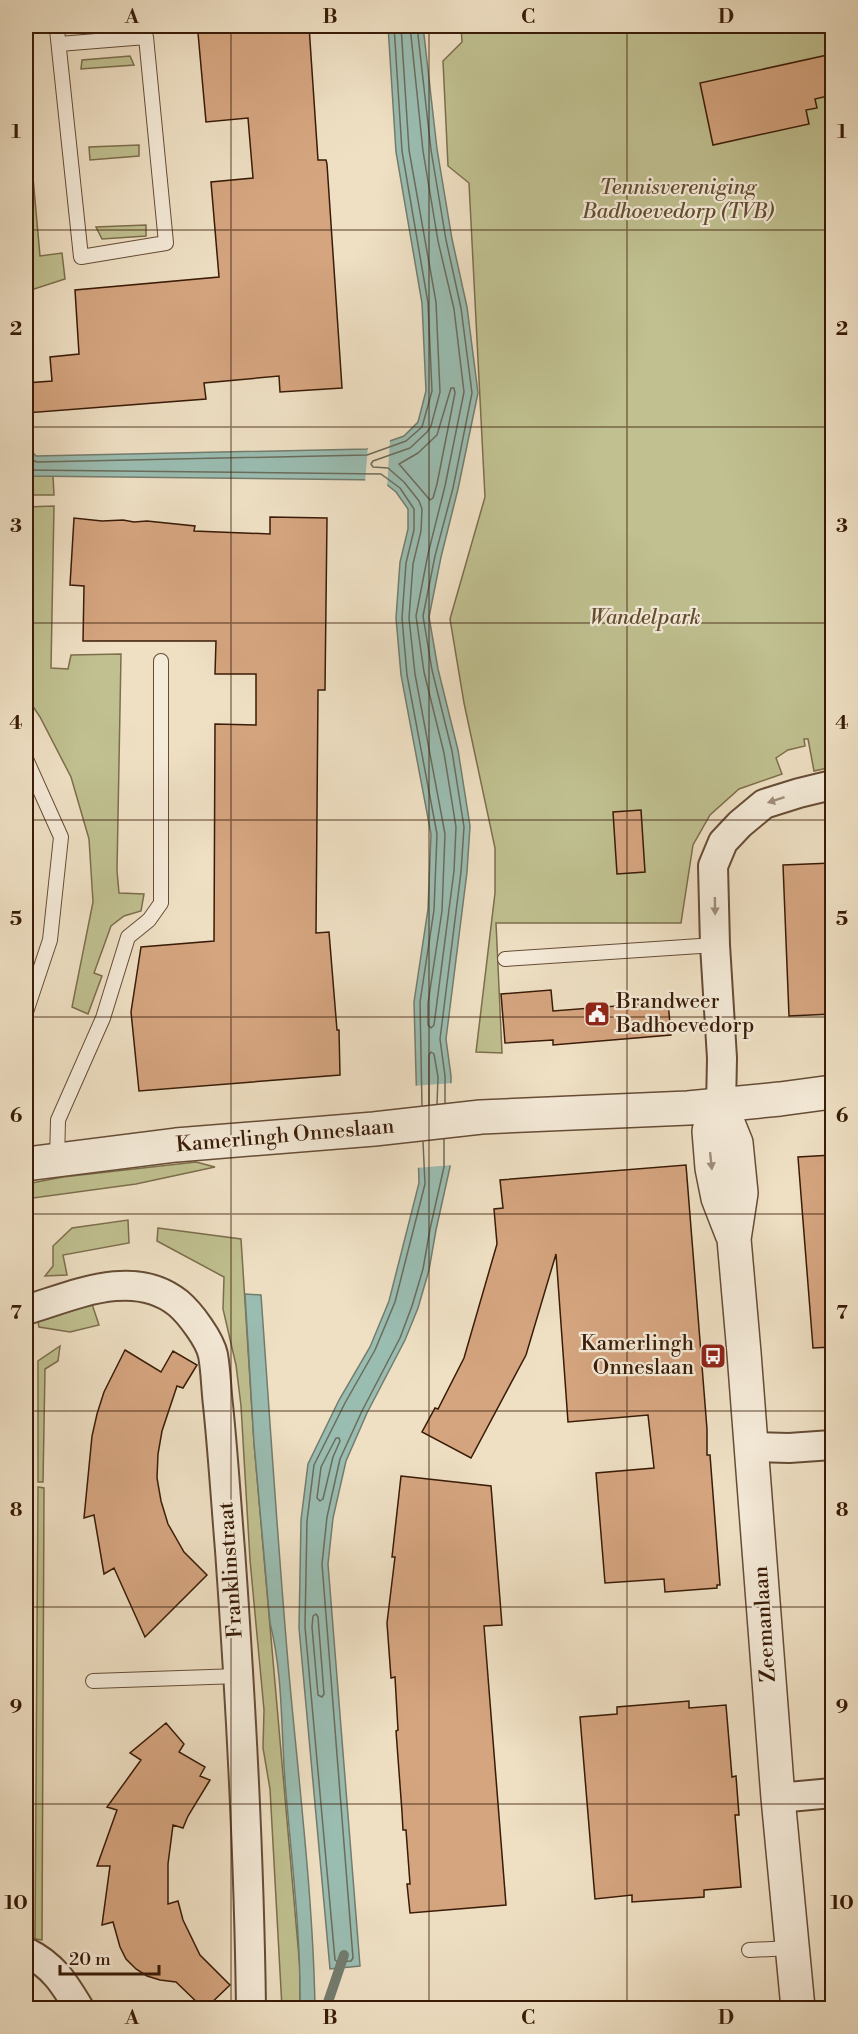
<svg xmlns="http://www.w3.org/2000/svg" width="858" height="2034" font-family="'Libre Bodoni',serif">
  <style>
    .green { fill: #c0c090; stroke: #7c6e4c; stroke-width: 1.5 }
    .water { fill: #9abdb2; stroke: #737c6e; stroke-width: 1.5 }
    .pier { fill: #efe0c4 }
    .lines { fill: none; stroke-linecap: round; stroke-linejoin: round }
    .shore { stroke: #6a6c5c; stroke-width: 1.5 }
    .stream { stroke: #737c6e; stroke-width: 10 }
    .building { fill: #d5a580; stroke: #391b07; stroke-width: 1.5 }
    .service-casing { stroke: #664c36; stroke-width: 16 }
    .minor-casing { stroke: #664c36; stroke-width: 32 }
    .tertiary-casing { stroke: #664c36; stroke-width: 36 }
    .service { stroke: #f5ebd9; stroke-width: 14 }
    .minor { stroke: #f5ebd9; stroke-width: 28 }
    .tertiary { stroke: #f5ebd9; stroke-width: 33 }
    .oneway { fill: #a08d7a }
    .grid { fill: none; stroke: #391b07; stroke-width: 1.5; stroke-opacity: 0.55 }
    .labels { text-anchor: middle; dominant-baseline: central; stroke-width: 4.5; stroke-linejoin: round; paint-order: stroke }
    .park-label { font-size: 21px; font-style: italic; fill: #624d30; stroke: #f5ebd9 }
    .poi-label { font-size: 21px; fill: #391b07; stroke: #f5ebd9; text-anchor: start }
    .street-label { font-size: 21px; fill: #391b07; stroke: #f5ebd9 }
    .neatline { fill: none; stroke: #391b07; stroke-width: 2 }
    .grid-label { font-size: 20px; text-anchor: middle; font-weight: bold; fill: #391b07 }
  </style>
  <rect width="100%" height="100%" fill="#efe0c4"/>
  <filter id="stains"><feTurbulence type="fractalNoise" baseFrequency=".00333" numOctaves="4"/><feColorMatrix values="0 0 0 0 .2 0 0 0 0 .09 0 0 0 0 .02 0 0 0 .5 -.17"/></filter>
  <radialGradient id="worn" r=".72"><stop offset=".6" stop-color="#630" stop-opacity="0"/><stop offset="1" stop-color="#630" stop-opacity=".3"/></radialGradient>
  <path class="green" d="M461,26H832V767L814,771L808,739H804L805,746L788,750L776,758L782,774L739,789L710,815L693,845L681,923H496L502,1053L476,1052L495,893V848L464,703L450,619L485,497L469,183L448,166L443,61L462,42Z
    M130,56L134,65L81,69L82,60Z
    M26,99L40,256L62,253L65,279L31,290L26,227Z
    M139,145V156L90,160L89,147Z
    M146,225V236L102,239L96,227Z
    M26,475L53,476L54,495H26Z
    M54,506L51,668L68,669L71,655L121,654L117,871L119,893L144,894L141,911L124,916L111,926L94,973L102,976L88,1014L72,1007L93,902L89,839L71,777L40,717L26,696V507Z
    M196,1162L215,1167L136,1184L26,1199V1184L63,1177Z
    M128,1220L129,1243L63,1255L67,1275L45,1276L53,1266V1246L72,1228Z
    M158,1228L241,1239L254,1443L300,1969V2008H282L270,1789L263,1748L264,1710L250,1560L241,1406L236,1365L223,1309L224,1277L157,1241Z
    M92,1304L99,1325L70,1332L39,1327L38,1322Z
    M60,1346L58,1361L45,1369L43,1482H38V1361Z
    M38,1487L44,1488L42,1940L35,1939Z"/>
  <path class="water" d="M388,26H423L437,149L452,239L467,307L478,393L458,489L441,557L429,617L438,669L458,750L470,826L467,872L446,1039L451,1076L450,1167L436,1230L429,1270L418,1308L405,1340L367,1413L346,1461L333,1518L328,1564L360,1966L330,1969L299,1628L301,1520L308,1464L339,1400L370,1347L389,1301L419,1183L414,1002L428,909L431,834L401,675L396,618L400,562L408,529V509L396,492L381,480L27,476L26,475V445L36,456L367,449L404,436L418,422L426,391L422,303L396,152Z
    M245,1294L261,1295C270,1421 278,1548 289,1674C299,1785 313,1897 315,2008H300C301,1932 291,1857 285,1781C281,1729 283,1674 270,1623L254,1443Z"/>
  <path class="pier" d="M390,438L387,489L380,483H365L368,445Z
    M454,1083L453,1165L415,1168L412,1086Z"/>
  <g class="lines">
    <path class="shore" d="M401,26L409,150L436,302L440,392L431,426L427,432L410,448L373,461L371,464L373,467L388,468L404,482L419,501L422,509L421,531L413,564L409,618L415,674L445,834L442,911L428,1003V1025L431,1028L434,1025L454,871L456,827L444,753L424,672L416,616L428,554L445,486L464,392L454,309L438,241L423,151L410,26
      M417,26L431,150L446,240L461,308L472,393L453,488L435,556L423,616L432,670L452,751L464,827L461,872L440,1039L445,1076V1103
      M451,388H454L455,393L437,484L433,498L430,500L399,464L418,453L437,435Z
      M26,453L32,460L37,462L367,455L406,441L422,427L432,391L428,303L402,151L394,26
      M26,470L381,474L400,488L414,509V530L406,563L402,618L407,675L437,834L434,910L420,1002L422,1106
      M429,1105V1055L431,1052L434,1054L438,1077L437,1104
      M423,1142L425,1184L395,1302L375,1350L345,1403L314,1465L307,1521L305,1627L335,1960L338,1962L351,1961L353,1958L322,1564L327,1517L340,1459L362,1411L400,1338L412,1306L423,1269L430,1229L444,1167V1139
      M336,1438H339L340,1441L333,1457L323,1499L320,1501L317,1498L321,1467Z
      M316,1614L318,1617L324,1694L322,1697L318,1695L312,1627L313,1616Z"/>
    <path class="stream" d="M326,2008L344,1955"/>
  </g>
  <path class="building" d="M241,26H309L318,160H326L327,164L342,388L280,392L279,376L204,383L206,399L26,413V383L52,381L50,357L79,354L75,290L219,277L211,182L253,178L248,118L206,122L198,33L242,30Z
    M832,54V95L815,99L817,108L806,110L809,124L713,145L700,83Z
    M270,517L327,518L325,690H318L316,933L329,932L337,1030H339L340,1075L139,1091L131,1012L141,947L214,941L215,724L256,725V674H215L216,641H83L84,586L70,585L74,518L102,521L123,520L134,522L147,521L195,526L194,531L270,534Z
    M641,810L645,872L617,874L613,812Z
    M832,863V1014L789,1016L783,865Z
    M551,990L553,1011L668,1002L671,1035L553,1045V1040L505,1043L501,994Z
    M832,1155V1347L813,1348L798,1157Z
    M686,1165L707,1429V1455H710L720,1585H717V1588L665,1592L664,1579L605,1583L596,1473L654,1468L648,1415L568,1422L556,1254L526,1355L471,1458L422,1432L435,1408L438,1409L464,1358L497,1244L494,1209L503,1208L500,1180Z
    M125,1350L161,1372L173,1351L197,1365L183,1388L177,1386L162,1431L158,1454L157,1478L161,1501L168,1524L184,1552L207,1575L145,1637L114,1568L104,1574L94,1515L84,1518L92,1436L97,1414L104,1392Z
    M401,1476L491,1486L502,1625L484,1626L506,1905L410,1913L407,1884H410L406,1830H403L402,1812L396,1731L398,1730L395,1677L391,1678L387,1623L395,1557H392Z
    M689,1701V1708L726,1705L732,1777L736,1776L739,1815H735L741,1887L704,1890V1897L632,1902V1895L595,1899L580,1717L617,1714V1707Z
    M166,1723L184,1744L179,1752L205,1767L200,1776L210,1780L188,1816L183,1828L173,1825L168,1864V1904L178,1901L183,1920L200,1955L230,1985L206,2008H203L176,1982L160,1980L147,1976L136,1969L126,1959L120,1947L113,1922L102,1925L110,1866H97L117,1810L107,1807L141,1760L130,1753Z"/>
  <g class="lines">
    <g class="service-casing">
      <path id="service" d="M57,26V30L81,257L166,243L146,37L59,44
        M26,759L61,837L50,940L26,1012
        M505,959L715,945
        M57,1161L58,1120L103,1018L128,937L149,920L161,903V661
        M93,1681L239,1676
        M749,1950L792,1948"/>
    </g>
    <g class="minor-casing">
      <path id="minor" d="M721,1106L722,1058L715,945L713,866L723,842L740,824L764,804L799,793L832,785
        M26,1310C73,1296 133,1267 178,1303C190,1313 210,1340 213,1355C216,1371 216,1389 218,1405C223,1453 226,1502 230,1550C241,1703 249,1855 251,2008
        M752,1447L789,1448L832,1445
        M778,1798L832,1793
        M26,1952C53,1965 64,1983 79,2008"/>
    </g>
    <g class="tertiary-casing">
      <path id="tertiary" d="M721,1106L736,1143L741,1193L734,1239L744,1353L778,1798L798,2008
        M721,1106L709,1131L712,1168L718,1198L732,1234
        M26,1164L176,1145L374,1129L481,1117L688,1108L780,1099L832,1092"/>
    </g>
    <use href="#service" class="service"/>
    <use href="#minor" class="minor"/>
    <use href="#tertiary" class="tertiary"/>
  </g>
  <defs><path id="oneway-solid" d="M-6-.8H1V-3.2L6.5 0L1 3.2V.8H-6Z" transform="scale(1.5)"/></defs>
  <g class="oneway">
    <use href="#oneway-solid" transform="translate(776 800) rotate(162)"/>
    <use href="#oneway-solid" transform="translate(715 906) rotate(89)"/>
    <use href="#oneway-solid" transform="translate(711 1161) rotate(84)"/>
  </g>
  <path class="grid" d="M231,26V2008M429,26V2008M627,26V2008M26,230H832M26,427H832M26,623H832M26,820H832M26,1017H832M26,1214H832M26,1411H832M26,1607H832M26,1804H832"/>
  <defs>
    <g id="civic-square" transform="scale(1.35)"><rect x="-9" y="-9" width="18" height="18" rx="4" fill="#8f2418" stroke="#f5ebd9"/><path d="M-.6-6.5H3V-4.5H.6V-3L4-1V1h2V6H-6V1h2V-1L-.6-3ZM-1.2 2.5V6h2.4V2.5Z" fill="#fff"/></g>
    <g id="bus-square" transform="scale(1.35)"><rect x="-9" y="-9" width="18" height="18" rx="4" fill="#8f2418" stroke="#f5ebd9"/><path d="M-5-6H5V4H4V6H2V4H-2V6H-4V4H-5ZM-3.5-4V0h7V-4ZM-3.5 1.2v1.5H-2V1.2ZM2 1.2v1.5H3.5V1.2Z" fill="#fff"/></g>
  </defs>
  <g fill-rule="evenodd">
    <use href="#civic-square" x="597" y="1014"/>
    <use href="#bus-square" x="713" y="1356"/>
  </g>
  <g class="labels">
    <g class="park-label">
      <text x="678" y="188">Tennisvereniging<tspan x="678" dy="24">Badhoevedorp (TVB)</tspan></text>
      <text x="645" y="618">Wandelpark</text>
    </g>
    <g class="poi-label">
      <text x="616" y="1002">Brandweer<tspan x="616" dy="24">Badhoevedorp</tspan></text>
      <text x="694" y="1344" text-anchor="end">Kamerlingh<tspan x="694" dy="24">Onneslaan</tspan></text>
    </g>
    <g class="street-label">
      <text transform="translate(285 1136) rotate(-5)">Kamerlingh Onneslaan</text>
      <text transform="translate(231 1570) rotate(-94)">Franklinstraat</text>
      <text transform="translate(765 1624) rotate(-94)">Zeemanlaan</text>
    </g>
  </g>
  <rect width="858" height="2034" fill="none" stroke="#efe0c4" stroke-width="66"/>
  <path d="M60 1965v9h99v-9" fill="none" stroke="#391b07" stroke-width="3"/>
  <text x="69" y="1965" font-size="18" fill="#391b07" stroke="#f5ebd9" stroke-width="4.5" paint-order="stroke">20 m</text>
  <rect x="33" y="33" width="792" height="1968" class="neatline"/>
  <g class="grid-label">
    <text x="132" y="23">A</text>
    <text x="330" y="23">B</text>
    <text x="528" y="23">C</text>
    <text x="726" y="23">D</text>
    <text x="16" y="138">1</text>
    <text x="842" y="138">1</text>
    <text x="16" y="335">2</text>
    <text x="842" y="335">2</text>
    <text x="16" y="532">3</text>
    <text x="842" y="532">3</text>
    <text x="16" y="729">4</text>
    <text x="842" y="729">4</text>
    <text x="16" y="925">5</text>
    <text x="842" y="925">5</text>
    <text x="16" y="1122">6</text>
    <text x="842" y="1122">6</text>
    <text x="16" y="1319">7</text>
    <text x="842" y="1319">7</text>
    <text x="16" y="1516">8</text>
    <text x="842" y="1516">8</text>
    <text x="16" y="1713">9</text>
    <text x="842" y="1713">9</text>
    <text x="16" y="1909">10</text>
    <text x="842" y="1909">10</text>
    <text x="132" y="2024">A</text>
    <text x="330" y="2024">B</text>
    <text x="528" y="2024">C</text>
    <text x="726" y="2024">D</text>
  </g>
  <rect width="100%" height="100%" filter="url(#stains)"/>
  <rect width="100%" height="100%" fill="url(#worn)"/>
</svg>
